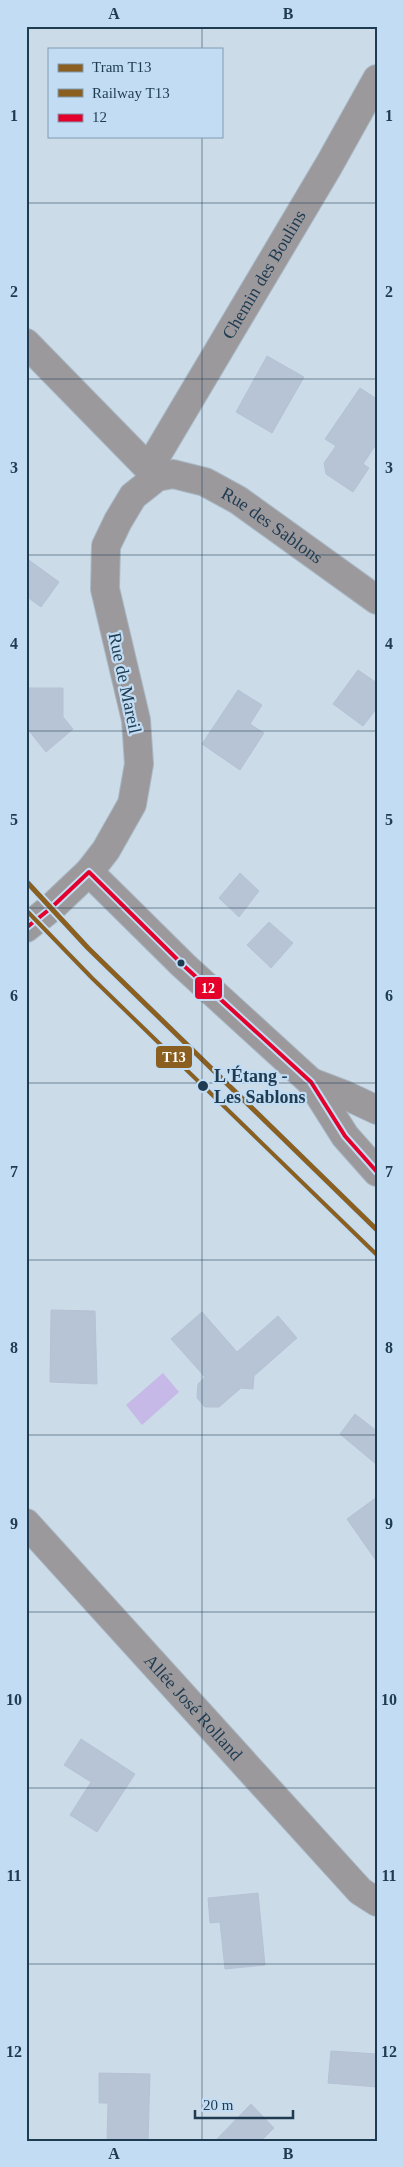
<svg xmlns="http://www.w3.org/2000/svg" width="403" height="2167" font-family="'Times New Roman',serif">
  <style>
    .water { fill: #c6b9e7 }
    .building { fill: #b7c4d5; stroke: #b5c2d4 }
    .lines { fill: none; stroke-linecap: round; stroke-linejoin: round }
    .minor-casing { stroke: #a8b8c4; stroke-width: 30 }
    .minor { stroke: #9c999d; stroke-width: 28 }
    .bus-1-casing { stroke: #c1dcf3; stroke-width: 8 }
    .bus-1 { stroke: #e4002b; stroke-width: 4 }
    .rail-1-casing { stroke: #c1dcf3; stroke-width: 9 }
    .rail-1 { stroke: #8a5f20; stroke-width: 5 }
    .tram-1-casing { stroke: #c1dcf3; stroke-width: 8 }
    .tram-1 { stroke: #8a5f20; stroke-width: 4 }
    .grid { fill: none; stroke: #1e3b51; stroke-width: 1; stroke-opacity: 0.55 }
    .bus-dot { fill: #1e3b51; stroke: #c1dcf3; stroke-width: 2 }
    .labels { text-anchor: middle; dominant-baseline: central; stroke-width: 4.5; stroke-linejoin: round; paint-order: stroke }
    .street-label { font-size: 18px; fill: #1e3b51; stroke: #c1dcf3 }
    .stop-label { font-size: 18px; font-weight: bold; fill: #1e3b51; stroke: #c1dcf3; text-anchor: start }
    .line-badge { stroke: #c1dcf3; stroke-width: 2 }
    .badge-label { font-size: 14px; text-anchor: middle; font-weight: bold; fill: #fff }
    .neatline { fill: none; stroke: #1e3b51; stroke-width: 2 }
    .grid-label { font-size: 16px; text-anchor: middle; font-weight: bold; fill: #1e3b51 }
  </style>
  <rect width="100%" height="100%" fill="#ccdbe8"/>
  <path class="water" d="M163,1373L179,1392L142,1425L126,1405Z"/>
  <path class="building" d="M267,356L304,377L272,433L236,412Z
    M360,388L377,399V443L363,464L369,468L353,492L326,474L324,463L336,446L325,439Z
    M26,558L59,582L41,607L26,596Z
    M358,670L377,683V708L363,726L333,704Z
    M26,688H63V717L73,729L46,752L26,727Z
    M238,690L262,705L250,724L264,733L240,770L202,744Z
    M240,873L259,891L239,917L219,898Z
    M269,922L293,943L271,968L247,945Z
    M51,1310L95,1311L97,1384L50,1382Z
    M202,1312L237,1352L278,1316L297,1338L254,1376L253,1389L241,1388L219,1407H205L197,1398L198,1384L205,1377L171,1339Z
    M355,1414L377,1431V1465L340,1434Z
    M377,1497V1562L347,1519Z
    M81,1739L135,1774L97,1832L70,1815L91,1782L64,1765Z
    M258,1893L265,1965L225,1969L220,1922L210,1923L208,1898Z
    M331,2051L377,2054V2087L328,2083Z
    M99,2073L150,2074L148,2141H107L108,2103H99Z
    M251,2104L274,2128L261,2141H215Z"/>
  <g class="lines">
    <g class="minor-casing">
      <g id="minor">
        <path d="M26,343L157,477"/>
        <path id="s1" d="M149,468L329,165L377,79"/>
        <path d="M89,872L183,965L311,1082L345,1136L377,1172"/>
        <path id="s2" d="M26,928L51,908L89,872L106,850L132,804L139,764L136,720L105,589L106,546L118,521L133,496L157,477L173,474L205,482L238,500L377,600"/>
        <path d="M311,1082L345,1095L377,1110"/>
        <path id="s3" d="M26,1523L360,1891L377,1902"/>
      </g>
    </g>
    <use href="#minor" class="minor"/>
    <g class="bus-1-casing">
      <path id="bus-1" d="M26,928L51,908L89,872L183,965L311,1082L345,1136L377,1172"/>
    </g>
    <use href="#bus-1" class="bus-1"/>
    <g class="rail-1-casing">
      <path id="rail-1" d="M26,881L88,948L377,1230"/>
    </g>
    <use href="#rail-1" class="rail-1"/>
    <g class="tram-1-casing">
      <path id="tram-1" d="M26,910L92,978L377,1255"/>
    </g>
    <use href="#tram-1" class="tram-1"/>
  </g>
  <path class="grid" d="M202,26V49M202,136V2141M26,203H377M26,379H377M26,555H377M26,731H377M26,908H377M26,1083H377M26,1260H377M26,1435H377M26,1612H377M26,1788H377M26,1964H377"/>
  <g class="bus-dot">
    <circle cx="181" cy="963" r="4.5"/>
    <circle cx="203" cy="1086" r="6"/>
  </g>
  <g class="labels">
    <g class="street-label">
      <text stroke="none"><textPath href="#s1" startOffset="225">Chemin des Boulins</textPath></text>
      <text stroke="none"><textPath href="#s2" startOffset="644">Rue des Sablons</textPath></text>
      <text transform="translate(125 683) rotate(78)">Rue de Mareil</text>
      <text stroke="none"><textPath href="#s3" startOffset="249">Allée José Rolland</textPath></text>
    </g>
    <g class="stop-label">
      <text x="214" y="1076">L'Étang -<tspan x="214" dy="21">Les Sablons</tspan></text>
    </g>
  </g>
  <g class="line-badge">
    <rect x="194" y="976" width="29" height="24" rx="5" fill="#e4002b"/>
    <rect x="155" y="1045" width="38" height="24" rx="5" fill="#8a5f20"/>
  </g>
  <g class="badge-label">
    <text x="208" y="993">12</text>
    <text x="174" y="1062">T13</text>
  </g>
  <rect width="403" height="2167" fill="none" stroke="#c1dcf3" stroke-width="55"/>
  <rect x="48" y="48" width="175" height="90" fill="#c1dcf3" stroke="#809cb2"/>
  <rect x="58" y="64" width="25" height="8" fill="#8a5f20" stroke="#809cb2"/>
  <text x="92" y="72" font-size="15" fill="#1e3b51">Tram T13</text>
  <rect x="58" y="89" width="25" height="8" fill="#8a5f20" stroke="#809cb2"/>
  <text x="92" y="98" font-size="15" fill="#1e3b51">Railway T13</text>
  <rect x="58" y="114" width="25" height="8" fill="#e4002b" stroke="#809cb2"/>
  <text x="92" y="122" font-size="15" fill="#1e3b51">12</text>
  <path d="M195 2110v8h98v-8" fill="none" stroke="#1e3b51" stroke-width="2.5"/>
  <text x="203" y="2110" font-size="15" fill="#1e3b51" stroke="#c1dcf3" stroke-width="4" paint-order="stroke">20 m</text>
  <rect x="28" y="28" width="348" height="2112" class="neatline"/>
  <g class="grid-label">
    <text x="114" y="19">A</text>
    <text x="288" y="19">B</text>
    <text x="14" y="121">1</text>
    <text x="389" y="121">1</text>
    <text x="14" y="297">2</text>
    <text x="389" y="297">2</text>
    <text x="14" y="473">3</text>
    <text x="389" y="473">3</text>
    <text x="14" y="649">4</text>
    <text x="389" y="649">4</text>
    <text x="14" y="825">5</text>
    <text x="389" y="825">5</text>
    <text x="14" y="1001">6</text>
    <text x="389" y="1001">6</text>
    <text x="14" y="1177">7</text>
    <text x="389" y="1177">7</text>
    <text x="14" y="1353">8</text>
    <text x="389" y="1353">8</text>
    <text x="14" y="1529">9</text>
    <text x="389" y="1529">9</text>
    <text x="14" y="1705">10</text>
    <text x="389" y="1705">10</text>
    <text x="14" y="1881">11</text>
    <text x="389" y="1881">11</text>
    <text x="14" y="2057">12</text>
    <text x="389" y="2057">12</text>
    <text x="114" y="2159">A</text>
    <text x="288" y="2159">B</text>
  </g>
</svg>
